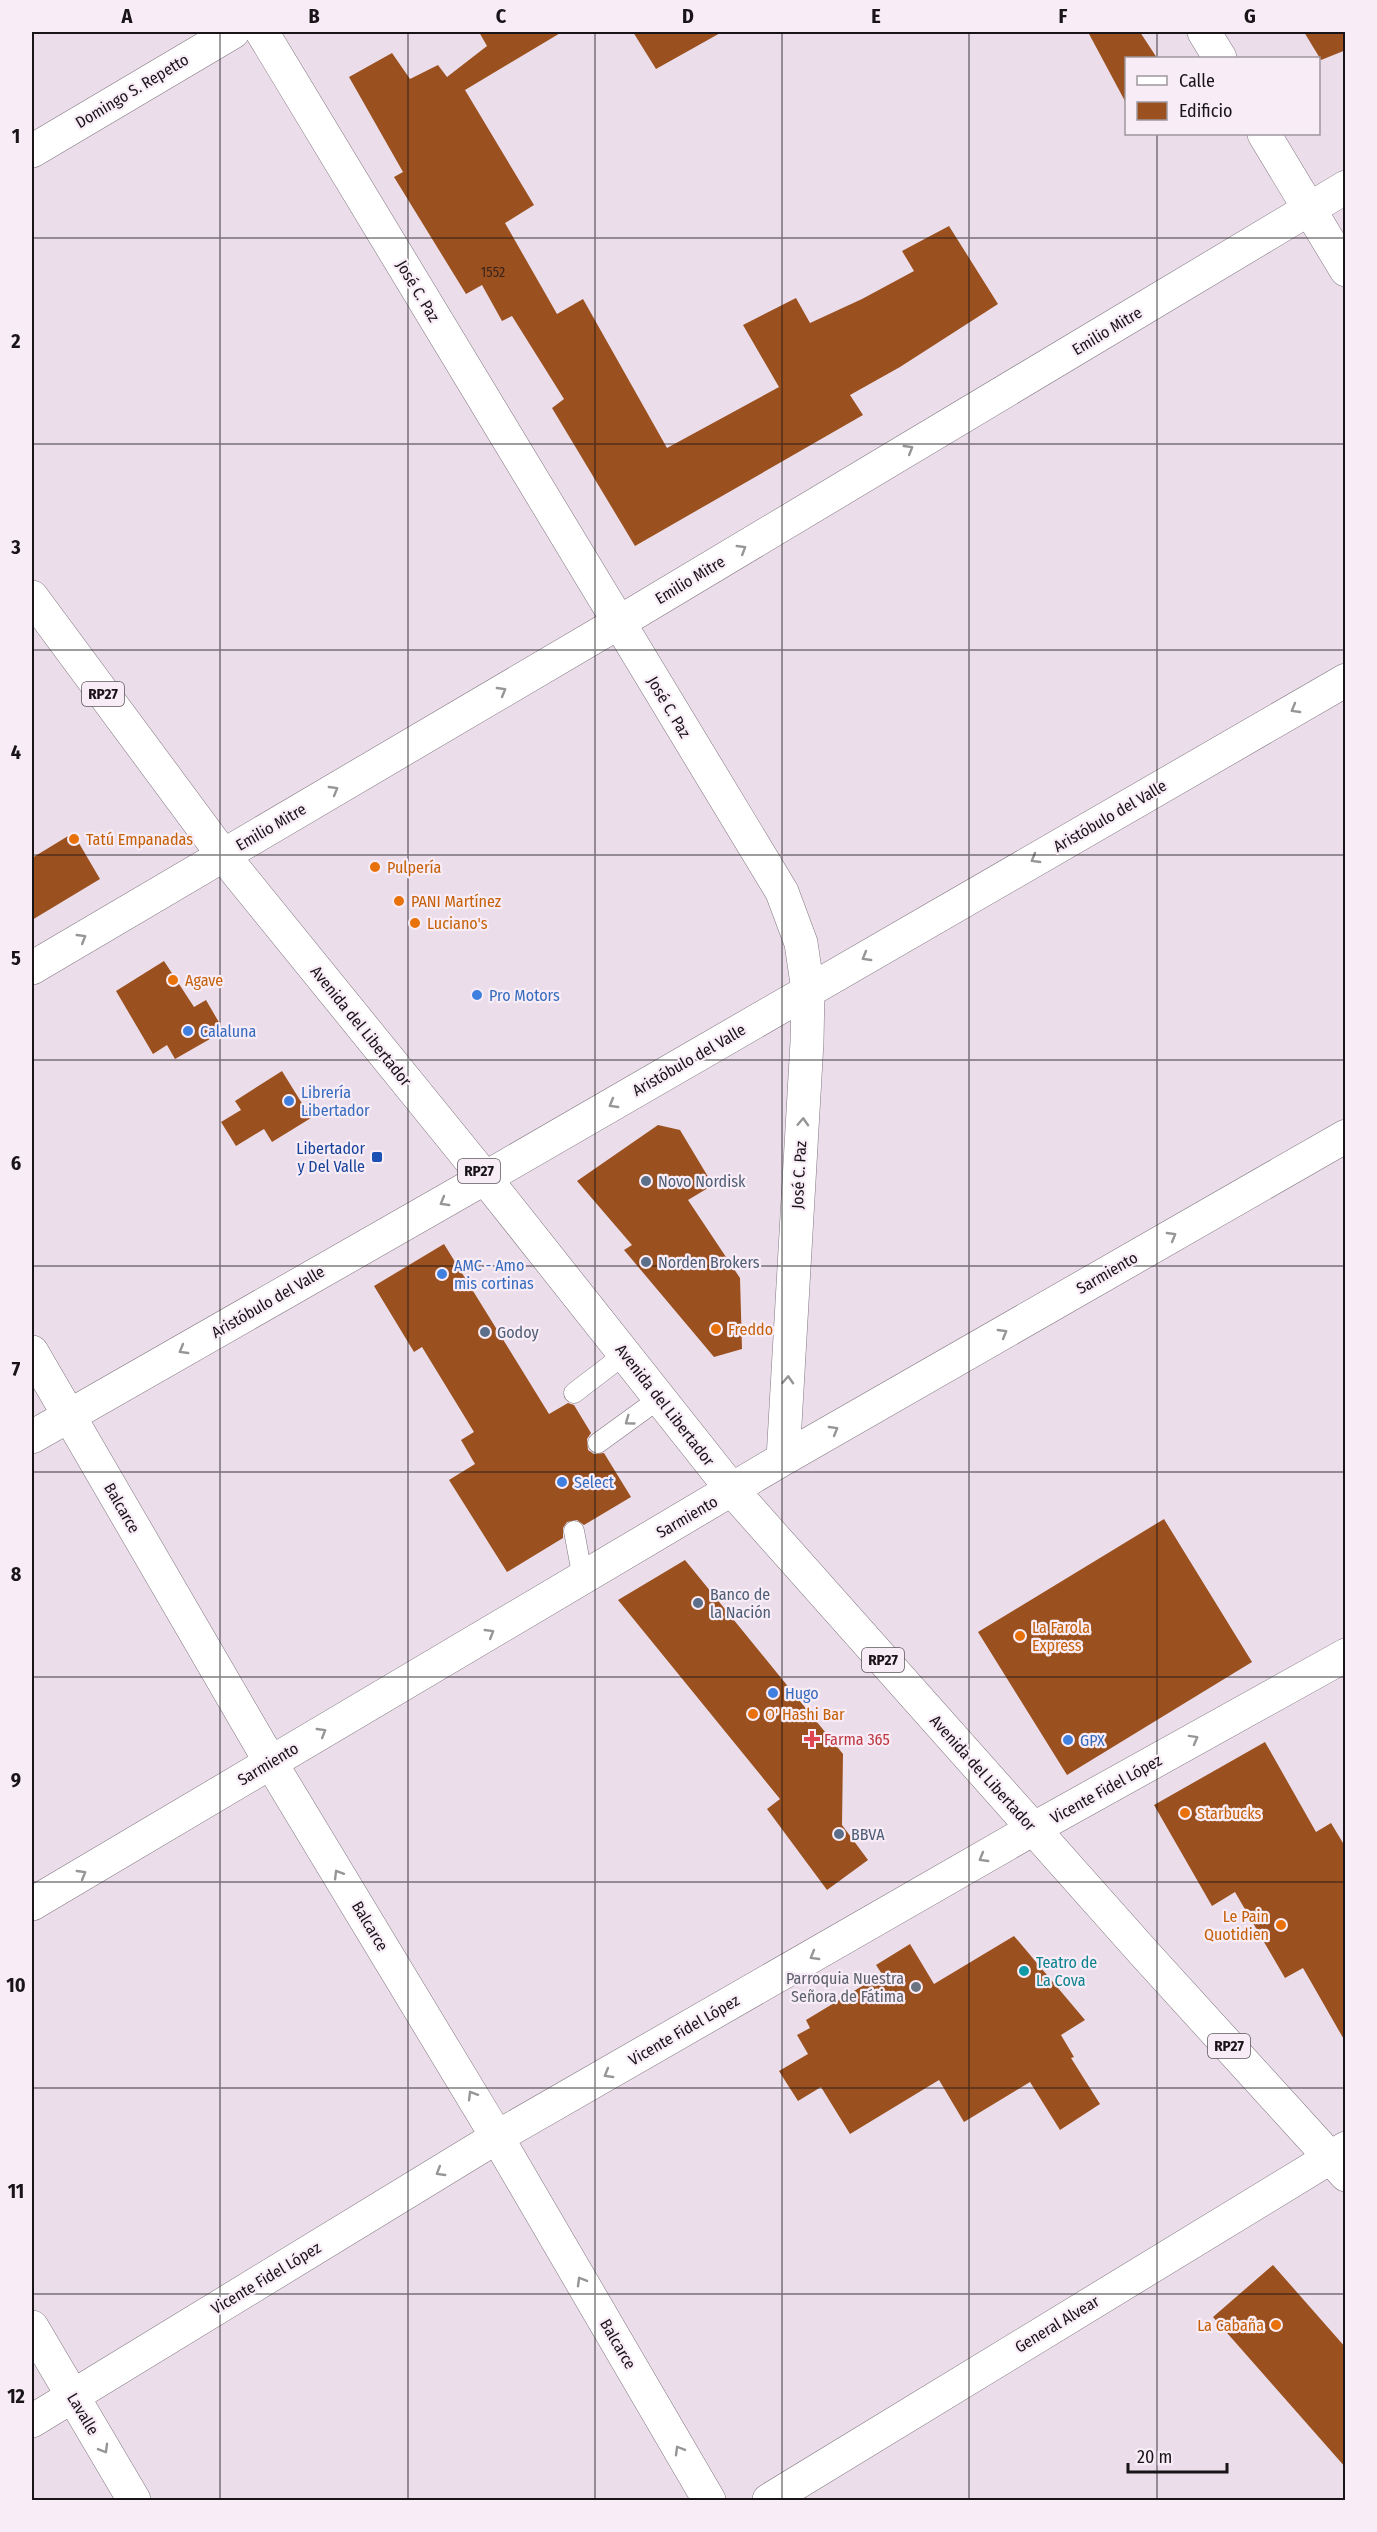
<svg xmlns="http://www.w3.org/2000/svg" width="1377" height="2532" font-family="'Fira Sans Condensed',sans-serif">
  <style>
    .building { fill: #9b511f }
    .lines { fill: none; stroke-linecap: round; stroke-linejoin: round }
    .lane-casing { stroke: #817680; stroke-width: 21 }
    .street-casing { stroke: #817680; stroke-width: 34 }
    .secondary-casing { stroke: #817680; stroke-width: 34 }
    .primary-casing { stroke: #817680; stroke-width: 34 }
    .lane { stroke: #fff; stroke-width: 20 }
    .street { stroke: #fff; stroke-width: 33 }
    .secondary { stroke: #fff; stroke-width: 33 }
    .primary { stroke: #fff; stroke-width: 33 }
    .oneway { stroke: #979597 }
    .grid { fill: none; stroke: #181418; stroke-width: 1.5; stroke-opacity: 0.55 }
    .food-dot { fill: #e8710a; stroke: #f8ecf7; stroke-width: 2 }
    .shop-dot { fill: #3f7fe0; stroke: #f8ecf7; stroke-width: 2 }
    .transit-dot { fill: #1a4fb4; stroke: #f8ecf7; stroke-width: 2 }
    .service-dot { fill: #5c6f8a; stroke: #f8ecf7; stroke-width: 2 }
    .health-dot { fill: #e0444e; stroke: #f8ecf7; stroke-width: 2 }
    .culture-dot { fill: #0f9aa8; stroke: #f8ecf7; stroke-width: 2 }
    .worship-dot { fill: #6b7280; stroke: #f8ecf7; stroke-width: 2 }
    .labels { text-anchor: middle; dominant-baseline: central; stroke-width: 4.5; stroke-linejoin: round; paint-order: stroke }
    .number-label { font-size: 14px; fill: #39231a }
    .shield { fill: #f8ecf7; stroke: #5b555b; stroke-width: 1.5 }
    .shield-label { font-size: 15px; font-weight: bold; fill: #181418 }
    .street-label { font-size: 16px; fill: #181418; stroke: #f8ecf7 }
    .food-label { font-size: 16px; fill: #c56008; stroke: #f8ecf7; text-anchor: start }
    .shop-label { font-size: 16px; fill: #366cbe; stroke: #f8ecf7; text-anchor: start }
    .transit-label { font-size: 16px; fill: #164399; stroke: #f8ecf7; text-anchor: end }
    .service-label { font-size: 16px; fill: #4e5e75; stroke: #f8ecf7; text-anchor: start }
    .health-label { font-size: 16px; fill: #be3a42; stroke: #f8ecf7; text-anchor: start }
    .culture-label { font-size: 16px; fill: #0d838f; stroke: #f8ecf7; text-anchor: start }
    .worship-label { font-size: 16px; fill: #5b616d; stroke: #f8ecf7; text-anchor: end }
    .neatline { fill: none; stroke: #181418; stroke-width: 2 }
    .grid-label { font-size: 20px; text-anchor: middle; font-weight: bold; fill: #181418 }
  </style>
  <rect width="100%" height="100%" fill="#ebdeea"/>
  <path class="building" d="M479,32H562L465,90L534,205L505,223L557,314L583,299L667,448L779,387L743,325L796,298L810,323L862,299L914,271L902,251L949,226L998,304L900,367L850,395L863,415L635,546L552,408L564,399L512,316L502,321L482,285L466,294L394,177L403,172L349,77L392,53L410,79L438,65L447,77L487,46Z
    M633,32H722L656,69Z
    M1088,32H1140L1157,58H1126V103Z
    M1304,32H1346V50L1321,60Z
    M73,833L100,879L32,920V858Z
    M164,961L194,1007L206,1000L224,1031L175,1059L167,1045L153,1054L116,991Z
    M282,1071L311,1118L272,1142L264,1129L236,1146L221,1122L241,1110L235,1101Z
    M658,1125L680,1130L713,1185L688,1200L740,1278L742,1349L714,1357L624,1250L632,1245L577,1181Z
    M444,1244L549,1414L568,1403L574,1405L591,1433L587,1439L588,1450L594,1454L604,1453L631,1497L584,1525L577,1520L567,1522L563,1528V1538L507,1572L449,1480L475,1464L461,1440L474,1432L422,1347L414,1352L374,1286Z
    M1164,1519L1252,1662L1067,1775L978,1632Z
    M685,1560L843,1754L842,1825L868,1860L827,1890L767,1809L780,1799L618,1600Z
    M1265,1742L1316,1832L1331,1823L1346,1848V2043L1303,1968L1285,1978L1235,1892L1212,1906L1154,1805Z
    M1014,1936L1085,2020L1061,2035L1074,2057L1071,2058L1100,2104L1060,2130L1030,2082L964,2122L939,2080L850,2134L821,2087L798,2101L779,2071L808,2054L797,2035L810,2028L806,2020L882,1974L876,1965L910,1944L934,1984Z
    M1273,2265L1346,2348V2468L1213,2317Z"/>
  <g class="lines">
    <g class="lane-casing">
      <path id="lane" d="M574,1393L625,1354
        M598,1443L660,1398
        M574,1531L583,1579"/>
    </g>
    <g class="street-casing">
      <path id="street" d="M262,32L782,892L801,943L808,990L807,1042L783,1459
        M1204,32L1220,58
        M1264,134L1346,270
        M32,151L233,32
        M32,968L618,623L1346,187
        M32,1352L271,1763L497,2137L709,2500
        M32,1437L485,1178L1346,680
        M32,1904L783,1459L1346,1136
        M32,2327L134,2500
        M32,2421L497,2137L1033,1829L1346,1655"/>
    </g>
    <g class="secondary-casing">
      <path id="secondary" d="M769,2500L1346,2148"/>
    </g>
    <g class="primary-casing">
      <path id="primary" d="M32,597L223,855L485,1178L733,1491L1144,1953L1346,2175"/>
    </g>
    <use href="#lane" class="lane"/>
    <use href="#street" class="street"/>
    <use href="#secondary" class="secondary"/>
    <use href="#primary" class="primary"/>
  </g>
  <defs><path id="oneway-chevron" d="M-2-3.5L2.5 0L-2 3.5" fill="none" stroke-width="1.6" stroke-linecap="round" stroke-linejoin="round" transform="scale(1.5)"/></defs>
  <g class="oneway">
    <use href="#oneway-chevron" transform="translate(909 449) rotate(-31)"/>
    <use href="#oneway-chevron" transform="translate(742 549) rotate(-31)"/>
    <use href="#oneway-chevron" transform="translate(502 691) rotate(-30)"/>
    <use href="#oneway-chevron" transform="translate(1295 709) rotate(150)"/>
    <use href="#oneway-chevron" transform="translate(334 790) rotate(-30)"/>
    <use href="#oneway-chevron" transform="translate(1035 859) rotate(150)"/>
    <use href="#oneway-chevron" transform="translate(82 938) rotate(-31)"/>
    <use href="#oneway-chevron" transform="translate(866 957) rotate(150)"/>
    <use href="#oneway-chevron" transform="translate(613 1104) rotate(150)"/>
    <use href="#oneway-chevron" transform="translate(803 1122) rotate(-87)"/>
    <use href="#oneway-chevron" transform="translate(444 1202) rotate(150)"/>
    <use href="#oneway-chevron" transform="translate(1172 1236) rotate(-30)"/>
    <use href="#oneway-chevron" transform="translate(1003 1333) rotate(-30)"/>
    <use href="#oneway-chevron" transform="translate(183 1350) rotate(150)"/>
    <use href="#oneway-chevron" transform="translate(788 1380) rotate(-87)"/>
    <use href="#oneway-chevron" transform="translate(629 1421) rotate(144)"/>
    <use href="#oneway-chevron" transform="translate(834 1430) rotate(-30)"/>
    <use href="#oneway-chevron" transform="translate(490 1633) rotate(-31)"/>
    <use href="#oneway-chevron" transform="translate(322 1732) rotate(-31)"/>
    <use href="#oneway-chevron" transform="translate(1194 1739) rotate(-29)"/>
    <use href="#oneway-chevron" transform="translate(983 1858) rotate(150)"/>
    <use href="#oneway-chevron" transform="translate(82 1874) rotate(-30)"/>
    <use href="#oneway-chevron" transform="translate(338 1874) rotate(-121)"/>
    <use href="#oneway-chevron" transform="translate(814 1956) rotate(150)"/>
    <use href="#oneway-chevron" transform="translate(608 2074) rotate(150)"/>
    <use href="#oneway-chevron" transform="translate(472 2095) rotate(-121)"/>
    <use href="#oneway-chevron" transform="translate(440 2172) rotate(149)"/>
    <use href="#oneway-chevron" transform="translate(581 2281) rotate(-120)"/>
    <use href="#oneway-chevron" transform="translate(104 2449) rotate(60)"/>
    <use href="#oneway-chevron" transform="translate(679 2450) rotate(-120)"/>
  </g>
  <path class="grid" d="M220,32V2500M408,32V2500M595,32V2500M782,32V2500M969,32V2500M1157,32V58M1157,134V2500M32,238H1346M32,444H1346M32,650H1346M32,855H1346M32,1060H1346M32,1266H1346M32,1472H1346M32,1677H1346M32,1882H1346M32,2088H1346M32,2294H1346"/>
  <g class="food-dot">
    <circle cx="74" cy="839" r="6"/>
    <circle cx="375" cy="867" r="6"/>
    <circle cx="399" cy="901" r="6"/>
    <circle cx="415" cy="923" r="6"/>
    <circle cx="173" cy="980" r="6"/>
    <circle cx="716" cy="1329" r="6"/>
    <circle cx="1020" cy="1636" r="6"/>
    <circle cx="753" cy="1714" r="6"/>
    <circle cx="1185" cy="1813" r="6"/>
    <circle cx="1281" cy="1925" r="6"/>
    <circle cx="1276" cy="2325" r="6"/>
  </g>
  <g class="shop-dot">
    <circle cx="477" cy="995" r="6"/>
    <circle cx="188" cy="1031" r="6"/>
    <circle cx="289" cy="1101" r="6"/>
    <circle cx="442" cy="1274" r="6"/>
    <circle cx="562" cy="1482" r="6"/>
    <circle cx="773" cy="1693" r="6"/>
    <circle cx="1068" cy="1740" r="6"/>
  </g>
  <rect class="transit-dot" x="371" y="1151" width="12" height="12" rx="3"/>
  <g class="service-dot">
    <circle cx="646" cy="1181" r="6"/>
    <circle cx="646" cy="1262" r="6"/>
    <circle cx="485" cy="1332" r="6"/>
    <circle cx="698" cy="1603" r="6"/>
    <circle cx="839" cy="1834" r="6"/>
  </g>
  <path class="health-dot" d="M809 1730h6v6h6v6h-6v6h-6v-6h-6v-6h6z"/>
  <circle class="culture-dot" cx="1024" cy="1971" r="6"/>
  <circle class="worship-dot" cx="916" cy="1987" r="6"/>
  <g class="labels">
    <g class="number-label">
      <text x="493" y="272">1552</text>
    </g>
    <g class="shield">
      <rect x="82" y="682" width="42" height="24" rx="4.5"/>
      <rect x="458" y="1159" width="42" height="24" rx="4.5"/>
      <rect x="862" y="1648" width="42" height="24" rx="4.5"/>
      <rect x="1208" y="2034" width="42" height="24" rx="4.5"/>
    </g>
    <g class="shield-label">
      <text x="103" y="694">RP27</text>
      <text x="479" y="1171">RP27</text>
      <text x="883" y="1660">RP27</text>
      <text x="1229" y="2046">RP27</text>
    </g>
    <g class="street-label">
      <text transform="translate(132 91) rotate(-31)">Domingo S. Repetto</text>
      <text transform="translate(418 291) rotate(59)">José C. Paz</text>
      <text transform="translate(1107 331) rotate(-31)">Emilio Mitre</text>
      <text transform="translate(690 580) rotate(-31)">Emilio Mitre</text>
      <text transform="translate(669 707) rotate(59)">José C. Paz</text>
      <text transform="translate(1110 816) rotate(-30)">Aristóbulo del Valle</text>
      <text transform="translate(271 827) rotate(-30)">Emilio Mitre</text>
      <text transform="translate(361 1026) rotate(51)">Avenida del Libertador</text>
      <text transform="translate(689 1060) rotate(-30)">Aristóbulo del Valle</text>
      <text transform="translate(799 1175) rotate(-87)">José C. Paz</text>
      <text transform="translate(1107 1273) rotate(-30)">Sarmiento</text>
      <text transform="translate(268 1302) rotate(-30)">Aristóbulo del Valle</text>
      <text transform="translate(665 1405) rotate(52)">Avenida del Libertador</text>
      <text transform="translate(122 1508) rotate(60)">Balcarce</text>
      <text transform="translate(687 1517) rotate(-30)">Sarmiento</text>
      <text transform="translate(268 1764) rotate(-31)">Sarmiento</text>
      <text transform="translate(983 1773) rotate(48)">Avenida del Libertador</text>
      <text transform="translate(1106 1789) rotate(-29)">Vicente Fidel López</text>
      <text transform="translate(370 1926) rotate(59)">Balcarce</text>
      <text transform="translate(684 2030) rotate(-30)">Vicente Fidel López</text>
      <text transform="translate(266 2278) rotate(-31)">Vicente Fidel López</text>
      <text transform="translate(1057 2324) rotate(-31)">General Alvear</text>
      <text transform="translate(618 2344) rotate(60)">Balcarce</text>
      <text transform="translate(83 2414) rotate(59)">Lavalle</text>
    </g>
    <g class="food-label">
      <text x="86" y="839">Tatú Empanadas</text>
      <text x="387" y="867">Pulpería</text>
      <text x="411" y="901">PANI Martínez</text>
      <text x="427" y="923">Luciano's</text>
      <text x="185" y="980">Agave</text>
      <text x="728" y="1329">Freddo</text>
      <text x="1032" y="1627">La Farola<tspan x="1032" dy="18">Express</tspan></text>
      <text x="765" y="1714">O' Hashi Bar</text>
      <text x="1197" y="1813">Starbucks</text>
      <text x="1269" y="1916" text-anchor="end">Le Pain<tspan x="1269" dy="18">Quotidien</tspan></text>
      <text x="1264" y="2325" text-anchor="end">La Cabaña</text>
    </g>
    <g class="shop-label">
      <text x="489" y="995">Pro Motors</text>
      <text x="200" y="1031">Calaluna</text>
      <text x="301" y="1092">Librería<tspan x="301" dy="18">Libertador</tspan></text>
      <text x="454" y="1265">AMC - Amo<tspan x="454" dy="18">mis cortinas</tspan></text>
      <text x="574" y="1482">Select</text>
      <text x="785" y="1693">Hugo</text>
      <text x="1080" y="1740">GPX</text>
    </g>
    <g class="transit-label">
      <text x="365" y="1148">Libertador<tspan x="365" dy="18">y Del Valle</tspan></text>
    </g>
    <g class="service-label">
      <text x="658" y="1181">Novo Nordisk</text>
      <text x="658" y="1262">Norden Brokers</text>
      <text x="497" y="1332">Godoy</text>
      <text x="710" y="1594">Banco de<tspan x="710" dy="18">la Nación</tspan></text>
      <text x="851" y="1834">BBVA</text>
    </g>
    <g class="health-label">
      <text x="824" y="1739">Farma 365</text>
    </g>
    <g class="culture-label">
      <text x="1036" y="1962">Teatro de<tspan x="1036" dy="18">La Cova</tspan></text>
    </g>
    <g class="worship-label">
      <text x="904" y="1978">Parroquia Nuestra<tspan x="904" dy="18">Señora de Fátima</tspan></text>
    </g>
  </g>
  <rect width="1377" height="2532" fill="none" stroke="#f8ecf7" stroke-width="66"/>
  <rect x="1125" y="57" width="195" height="78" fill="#f8ecf7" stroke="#9e969e" stroke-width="1.5"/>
  <rect x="1137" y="76" width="30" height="9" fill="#ffffff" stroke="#9e969e" stroke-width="1.5"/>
  <text x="1179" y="87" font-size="18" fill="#181418">Calle</text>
  <rect x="1137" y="102" width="30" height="18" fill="#9b511f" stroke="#9e969e" stroke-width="1.5"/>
  <text x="1179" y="117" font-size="18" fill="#181418">Edificio</text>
  <path d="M1128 2463v9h99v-9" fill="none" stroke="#181418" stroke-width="3"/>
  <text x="1137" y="2463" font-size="18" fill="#181418" stroke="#f8ecf7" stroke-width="4.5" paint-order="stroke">20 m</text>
  <rect x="33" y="33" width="1311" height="2466" class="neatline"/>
  <g class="grid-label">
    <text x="127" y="23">A</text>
    <text x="314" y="23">B</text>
    <text x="501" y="23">C</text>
    <text x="688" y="23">D</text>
    <text x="876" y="23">E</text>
    <text x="1063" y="23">F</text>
    <text x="1250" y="23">G</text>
    <text x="16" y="143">1</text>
    <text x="16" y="348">2</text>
    <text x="16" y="554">3</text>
    <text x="16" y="759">4</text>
    <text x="16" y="965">5</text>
    <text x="16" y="1170">6</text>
    <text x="16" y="1376">7</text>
    <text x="16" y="1581">8</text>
    <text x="16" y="1787">9</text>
    <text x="16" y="1992">10</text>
    <text x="16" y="2198">11</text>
    <text x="16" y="2403">12</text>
  </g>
</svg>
